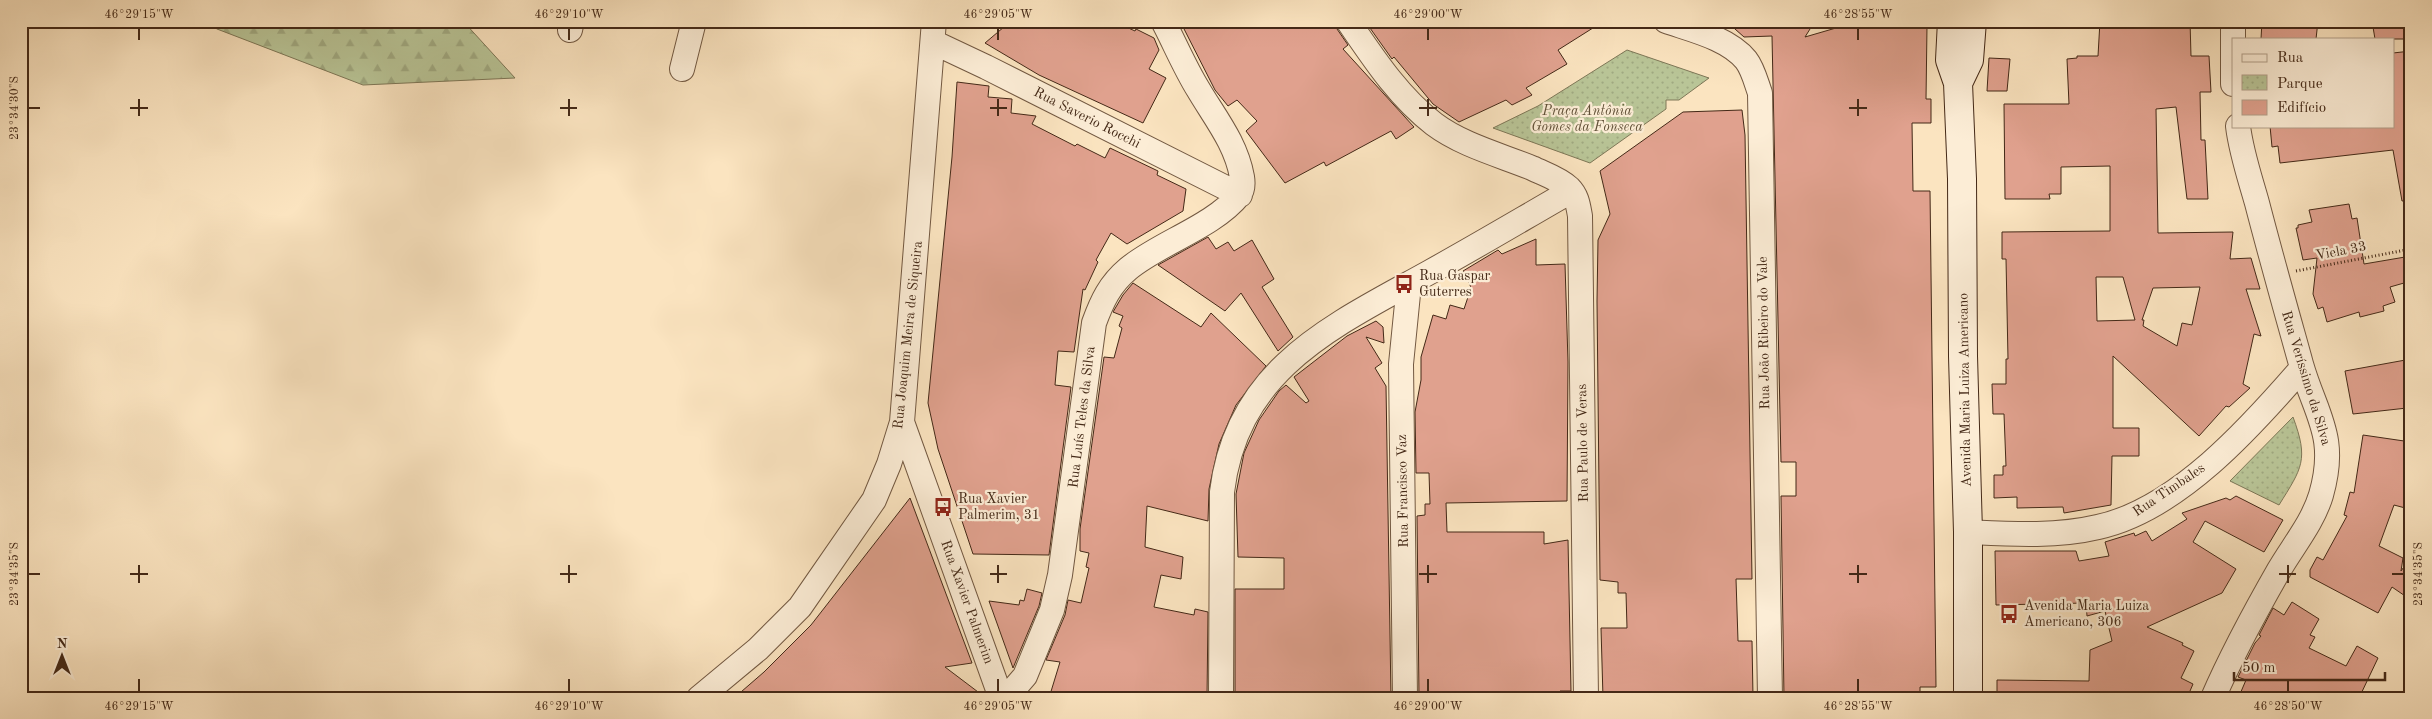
<svg xmlns="http://www.w3.org/2000/svg" width="2432" height="719" font-family="'Old Standard TT',serif">
  <style>
    .forest { fill: url(#forest-firs); stroke: #7e7757 }
    .park { fill: url(#park-dots); stroke: #7e7757 }
    .building { fill: #e0a18e; stroke: #442917; fill-rule: evenodd }
    .lines { fill: none; stroke-linecap: round; stroke-linejoin: round }
    .street-casing { stroke: #725841; stroke-width: 26 }
    .secondary-casing { stroke: #442917; stroke-width: 30 }
    .path { stroke: #442917; stroke-width: 3; stroke-dasharray: 1 2.5; stroke-linecap: butt }
    .street { stroke: #fcedd6; stroke-width: 24 }
    .secondary { stroke: #fcedd6; stroke-width: 28 }
    .ticks { fill: none; stroke: #442917; stroke-width: 2 }
    .labels { text-anchor: middle; dominant-baseline: central; stroke-width: 4.5; stroke-linejoin: round; paint-order: stroke }
    .park-label { font-size: 14px; font-style: italic; fill: #615037; stroke: #fcedd6 }
    .street-label { font-size: 14px; fill: #442917; stroke: #fcedd6 }
    .poi-label { font-size: 14px; fill: #442917; stroke: #fcedd6; text-anchor: start }
    .neatline { fill: none; stroke: #442917; stroke-width: 2 }
    .ticks-label { font-size: 12px; text-anchor: middle; fill: #442917 }
  </style>
  <defs>
    <pattern id="forest-firs" width="22" height="20" patternUnits="userSpaceOnUse" patternTransform="scale(1.25)"><rect width="22" height="20" fill="#b9c597"/><path d="M5 1l3.5 6h-7zM16 11l3.5 6h-7z" fill="#a0a981"/></pattern>
    <pattern id="park-dots" width="8" height="8" patternUnits="userSpaceOnUse" patternTransform="scale(1.25)"><rect width="8" height="8" fill="#b9c597"/><path d="M2 2h.1M6 6h.1" fill="none" stroke="#a0a981" stroke-width="1.8" stroke-linecap="round"/></pattern>
  </defs>
  <rect width="100%" height="100%" fill="#fbe4c0"/>
  <filter id="stains"><feTurbulence type="fractalNoise" baseFrequency=".004" numOctaves="4"/><feColorMatrix values="0 0 0 0 .2 0 0 0 0 .09 0 0 0 0 .02 0 0 0 .5 -.17"/></filter>
  <radialGradient id="worn" r=".72"><stop offset=".6" stop-color="#630" stop-opacity="0"/><stop offset="1" stop-color="#630" stop-opacity=".3"/></radialGradient>
  <path class="forest" d="M205,21H463L515,78L363,85L217,29Z"/>
  <path class="park" d="M1627,50L1709,78L1679,100H1666V109L1590,163L1493,128L1538,106Z
    M2293,417C2309,460 2302,468 2279,505L2230,481Z"/>
  <path class="building" d="M1011,21H1113L1135,31L1136,29L1154,38L1159,50L1149,69L1166,78L1143,123L1039,75L985,43Z
    M1180,21H1334L1337,29L1348,45L1343,49L1414,127L1396,139L1391,131L1326,166L1324,162L1285,183L1246,131L1257,121L1237,100L1228,106L1215,90Z
    M1365,21H1604L1558,50L1567,64L1526,88L1532,95L1512,105L1506,100L1459,122L1433,104L1394,57L1392,59Z
    M1726,21H1815L1805,37L1860,21H1918V26H1927L1926,99H1931V123H1912L1913,191H1930L1936,687H1920V698H1784L1781,496H1796V462H1781L1772,36L1744,37Z
    M2100,21H2190L2191,56H2209L2211,92H2200L2201,140H2205L2208,199H2187L2176,107L2156,109L2158,233L2233,232L2230,259L2251,258L2260,289H2246L2261,336L2254,334L2243,384L2250,388L2229,407L2226,406L2199,436L2113,356V428H2139V456H2112L2111,505L2064,513L2063,507L2017,508V497L1994,498V475H2003V466H2006L2004,414H1993L1992,384H2006V359H2008L2006,259H2002V232L2110,231V166L2061,167V194H2049L2050,199H2005L2004,104H2069L2067,59L2077,58V56H2098ZM2096,277H2123L2135,320L2097,321ZM2200,287L2192,325L2182,323L2177,346L2143,326L2144,320H2142L2153,288Z
    M2262,21H2318L2316,39H2261Z
    M2372,21H2404L2405,39H2375Z
    M2411,51V200L2402,201L2393,150L2280,163L2278,146L2272,147L2270,126H2393V53Z
    M1989,58L2010,59L2007,91H1987Z
    M957,82L989,86L988,97L1012,99L1011,113L1036,116L1032,124L1075,146L1077,144L1105,158L1110,148L1158,171L1157,175L1186,189L1183,211L1127,244L1111,233L1096,260L1098,262L1085,290L1083,289L1074,352L1058,351L1055,385L1071,387L1049,555L973,554L938,449L928,403L952,157Z
    M1742,110L1745,135L1752,579H1736L1738,641H1752L1753,697L1603,698L1601,628H1627L1626,593H1618V582L1600,580L1597,301L1598,240L1610,214L1600,171L1683,112Z
    M2349,204L2352,219L2357,218L2364,264L2411,256V281L2390,287L2395,302L2383,306L2384,311L2360,317L2359,312L2327,322L2323,307L2318,309L2313,294L2317,258L2303,260L2296,228H2298V225L2312,222L2309,210Z
    M1208,237L1216,249L1228,242L1234,251L1252,240L1274,279L1262,287L1293,337L1278,351L1241,293L1225,311L1158,265Z
    M1536,239V265L1565,264L1568,362L1567,501L1446,503L1447,532H1544V544L1568,540L1571,691H1560V694L1523,695V698H1419L1417,516L1425,515V504H1430L1429,473H1416L1415,412L1421,380V357L1433,315L1446,319L1450,305L1464,309L1471,288L1468,279L1463,271L1498,250L1502,254Z
    M1133,283L1201,327L1211,313L1266,366L1236,405L1219,444L1209,489L1208,521L1147,506L1145,547L1183,557L1181,579L1161,575L1154,607L1194,615L1195,609L1208,612L1207,698H1049L1060,662L1046,660L1065,615L1068,600L1081,603L1089,568L1086,567L1089,553L1080,551V529L1104,357L1114,358L1122,328L1119,326L1123,316L1113,312L1123,295Z
    M1376,321L1383,327L1384,343L1366,337L1382,363L1375,368L1386,386L1391,698H1235V589H1284V558L1238,557L1236,494L1244,453L1259,420L1279,391L1286,385L1306,403L1309,401L1294,377L1347,336Z
    M2411,359V387L2405,388L2407,408L2353,414L2345,371Z
    M2363,435L2411,442L2409,509L2394,505L2379,546L2403,558L2401,571L2411,557V600L2392,587L2378,613L2310,577V570L2317,557L2323,560L2347,516L2344,515L2350,492L2354,493Z
    M2236,496L2283,520L2264,552L2205,521L2193,542L2236,569L2222,593L2147,627L2183,643L2182,645L2194,651L2181,678L2193,684L2187,698H1997V680L2089,681L2090,650L2112,641L2105,611L2087,616L2086,603L1996,605L1995,551H2076L2079,561L2109,556L2105,542L2134,533L2135,536L2146,531L2152,541L2187,519L2182,513L2226,498L2230,500Z
    M910,498L972,663L945,667L986,698H734L764,672L811,625Z
    M1027,589L1042,593L1039,606L1013,668L989,601L1019,605L1020,600L1024,601Z
    M2292,602L2319,619L2310,635L2315,637L2309,648L2346,666L2357,646L2378,658L2359,698H2248L2240,694L2246,680L2238,677L2255,643L2261,636L2259,635L2273,608L2284,615Z"/>
  <g class="lines">
    <g class="street-casing">
      <path id="street" d="M1348,21C1374,59 1398,96 1434,124C1462,145 1500,155 1532,168C1544,174 1558,178 1569,188C1577,196 1578,205 1580,216L1586,698
        M1666,21C1692,30 1728,38 1746,60C1753,69 1756,82 1760,93L1770,698
        M2233,21V84
        M570,30L572,21
        M933,42L986,67L1240,195
        M682,69L694,21
        M902,422L1001,698
        M1968,532C2010,534 2056,537 2098,527C2177,510 2251,427 2302,368
        M699,698L758,649L800,607L874,500L889,464L902,422L934,21
        M1006,698L1025,676L1052,610L1060,575L1094,323C1102,301 1110,284 1128,269C1159,243 1213,227 1239,195C1243,190 1243,183 1242,177C1236,143 1215,118 1198,89C1185,68 1175,44 1163,21
        M1221,698L1222,492C1237,368 1333,326 1430,272C1477,246 1524,218 1571,191
        M1405,698L1401,364L1409,284
        M2213,698C2232,654 2255,612 2279,570C2293,546 2313,522 2321,495C2338,436 2316,416 2301,364C2286,310 2271,257 2257,203C2250,178 2241,152 2238,126"/>
    </g>
    <g class="secondary-casing">
      <path id="secondary" d="M1952,21L1950,60L1958,83L1962,179L1963,356L1968,532V698
        M1958,83L1969,60L1972,21"/>
    </g>
    <path class="path" d="M2296,271L2411,249"/>
    <use href="#street" class="street"/>
    <use href="#secondary" class="secondary"/>
  </g>
  <path class="ticks" d="M139,28V40M569,28V40M998,28V40M1428,28V40M1858,28V40M139,99V116M569,99V116M998,99V116M1428,99V116M1858,99V116M28,108H40M130,108H148M560,108H577M990,108H1007M1419,108H1437M1849,108H1867M139,565V583M569,565V583M998,565V583M1428,565V583M1858,565V583M2288,565V583M28,574H40M130,574H148M560,574H577M990,574H1007M1419,574H1437M1849,574H1867M2279,574H2296M2392,574H2404M139,679V692M569,679V692M998,679V692M1428,679V692M1858,679V692M2288,679V692"/>
  <defs>
    <g id="bus-bare" transform="scale(1.5)"><path d="M-5-6H5V4H4V6H2V4H-2V6H-4V4H-5ZM-3.5-4V0h7V-4ZM-3.5 1.2v1.5H-2V1.2ZM2 1.2v1.5H3.5V1.2Z" fill="#8f2418" stroke="#fcedd6" stroke-width="2.5" paint-order="stroke"/></g>
  </defs>
  <g fill-rule="evenodd">
    <use href="#bus-bare" x="1404" y="284"/>
    <use href="#bus-bare" x="943" y="507"/>
    <use href="#bus-bare" x="2009" y="614"/>
  </g>
  <g class="labels">
    <g class="park-label">
      <text x="1587" y="111">Praça Antônia<tspan x="1587" dy="16">Gomes da Fonseca</tspan></text>
    </g>
    <g class="street-label">
      <text transform="translate(1087 118) rotate(27)">Rua Saverio Rocchi</text>
      <text transform="translate(2341 251) rotate(-11)">Viela 33</text>
      <text transform="translate(1764 333) rotate(-91)">Rua João Ribeiro do Vale</text>
      <text transform="translate(908 335) rotate(-84)">Rua Joaquim Meira de Siqueira</text>
      <text transform="translate(2306 378) rotate(73)">Rua Veríssimo da Silva</text>
      <text transform="translate(1965 390) rotate(-91)">Avenida Maria Luiza Americano</text>
      <text transform="translate(1082 417) rotate(-83)">Rua Luís Teles da Silva</text>
      <text transform="translate(1583 443) rotate(-91)">Rua Paulo de Veras</text>
      <text transform="translate(2169 490) rotate(-34)">Rua Timbales</text>
      <text transform="translate(1403 491) rotate(-91)">Rua Francisco Vaz</text>
      <text transform="translate(967 602) rotate(70)">Rua Xavier Palmerim</text>
    </g>
    <g class="poi-label">
      <text x="1419" y="276">Rua Gaspar<tspan x="1419" dy="16">Guterres</tspan></text>
      <text x="958" y="499">Rua Xavier<tspan x="958" dy="16">Palmerim, 31</tspan></text>
      <text x="2024" y="606">Avenida Maria Luiza<tspan x="2024" dy="16">Americano, 306</tspan></text>
    </g>
  </g>
  <rect width="2432" height="719" fill="none" stroke="#fbe4c0" stroke-width="55"/>
  <rect x="2232" y="38" width="162" height="90" fill="#fcedd6" stroke="#b29f8a"/>
  <rect x="2242" y="54" width="25" height="8" fill="#fcedd6" stroke="#b29f8a"/>
  <text x="2277" y="62" font-size="15" fill="#442917">Rua</text>
  <rect x="2242" y="75" width="25" height="15" fill="url(#park-dots)" stroke="#b29f8a"/>
  <text x="2277" y="88" font-size="15" fill="#442917">Parque</text>
  <rect x="2242" y="100" width="25" height="15" fill="#e0a18e" stroke="#b29f8a"/>
  <text x="2277" y="112" font-size="15" fill="#442917">Edifício</text>
  <g transform="translate(62 656)" stroke="#fcedd6" stroke-width="4" paint-order="stroke">
  <path d="M0-4L9 19L0 12L-9 19Z" fill="#442917"/>
  <text y="-8" font-size="14" font-weight="bold" text-anchor="middle" fill="#442917">N</text>
  </g>
  <path d="M2234 672v8h151v-8" fill="none" stroke="#442917" stroke-width="2.5"/>
  <text x="2242" y="672" font-size="15" fill="#442917" stroke="#fcedd6" stroke-width="4" paint-order="stroke">50 m</text>
  <rect x="28" y="28" width="2376" height="664" class="neatline"/>
  <g class="ticks-label">
    <text x="139" y="18">46°29'15"W</text>
    <text x="569" y="18">46°29'10"W</text>
    <text x="998" y="18">46°29'05"W</text>
    <text x="1428" y="18">46°29'00"W</text>
    <text x="1858" y="18">46°28'55"W</text>
    <text transform="translate(14 108) rotate(-90)" y="4">23°34'30"S</text>
    <text transform="translate(14 574) rotate(-90)" y="4">23°34'35"S</text>
    <text transform="translate(2418 574) rotate(-90)" y="4">23°34'35"S</text>
    <text x="139" y="710">46°29'15"W</text>
    <text x="569" y="710">46°29'10"W</text>
    <text x="998" y="710">46°29'05"W</text>
    <text x="1428" y="710">46°29'00"W</text>
    <text x="1858" y="710">46°28'55"W</text>
    <text x="2288" y="710">46°28'50"W</text>
  </g>
  <rect width="100%" height="100%" filter="url(#stains)"/>
  <rect width="100%" height="100%" fill="url(#worn)"/>
</svg>
